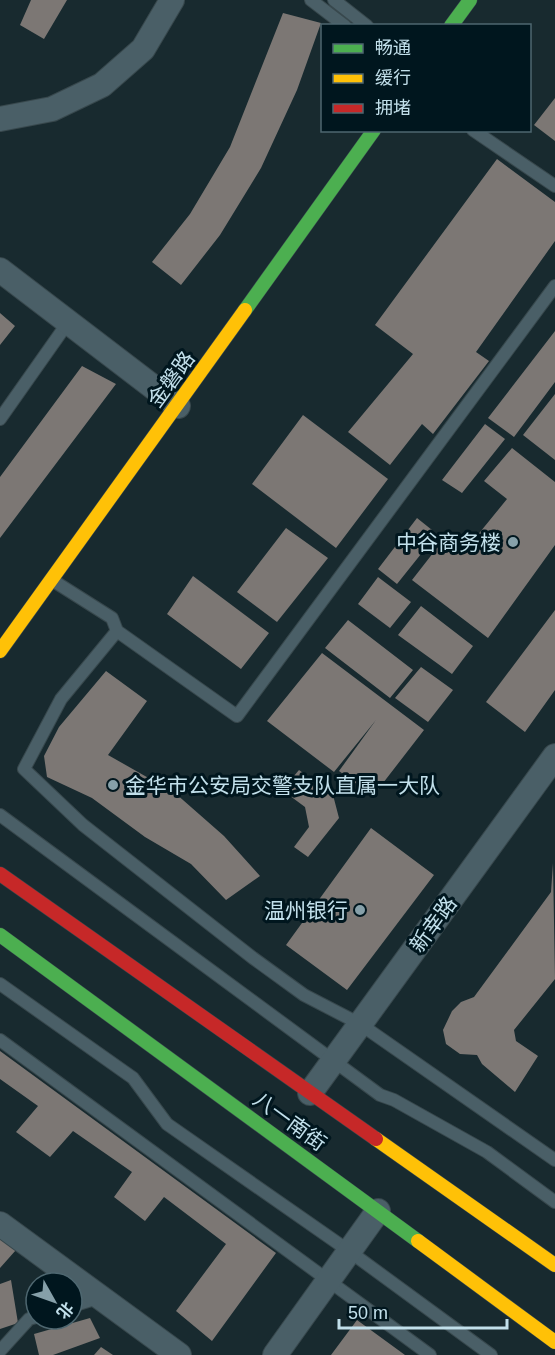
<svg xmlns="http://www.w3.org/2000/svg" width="555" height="1355" font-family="Arial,'Noto Sans SC',sans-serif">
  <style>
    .building { fill: #7c7774 }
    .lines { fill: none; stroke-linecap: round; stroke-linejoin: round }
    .lane-casing { stroke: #38484d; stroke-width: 14 }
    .street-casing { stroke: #38484d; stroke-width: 26 }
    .fast-casing { stroke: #38484d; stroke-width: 15 }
    .slow-casing { stroke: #38484d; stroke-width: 15 }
    .jam-casing { stroke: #38484d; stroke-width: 15 }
    .lane { stroke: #4a5f67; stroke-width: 12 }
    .street { stroke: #4a5f67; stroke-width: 24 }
    .fast { stroke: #4caf50; stroke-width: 14 }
    .slow { stroke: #ffc107; stroke-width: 14 }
    .jam { stroke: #c62828; stroke-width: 14 }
    .poi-dot { fill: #86a0a9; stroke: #00161e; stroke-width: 2 }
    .labels { text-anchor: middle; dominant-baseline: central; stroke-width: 6; stroke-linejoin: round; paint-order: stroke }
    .street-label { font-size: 21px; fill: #c2e0eb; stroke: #00161e }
    .poi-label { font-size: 21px; fill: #c2e0eb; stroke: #00161e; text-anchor: end }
  </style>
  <rect width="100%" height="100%" fill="#182a2f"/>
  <path class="building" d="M31,0H67L44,39L20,25Z
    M283,13L321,23L297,90L261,168L220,235L181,285L152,262L190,214L230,147Z
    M555,98V141L534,125Z
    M497,159L555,202V241L476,352L489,361L433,434L422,424L390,465L348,432L413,354L375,325Z
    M0,313L15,326L0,345Z
    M555,331V382L514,437L488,418Z
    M82,366L116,384L0,538V477Z
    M555,394V460L523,435Z
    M303,415L388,479L336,548L252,484Z
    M485,424L505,439L462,493L442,480Z
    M512,448L555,482V545L488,638L412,580L444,539L463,553L507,499L484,481Z
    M417,518L437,534L397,584L378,569Z
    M286,528L328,558L277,622L237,592Z
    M193,576L269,633L241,669L167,614Z
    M378,577L411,602L390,628L358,604Z
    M421,606L473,646L452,674L398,635Z
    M555,610V690L525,732L486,702Z
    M348,620L413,670L390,698L325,648Z
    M322,653L424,730L373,796L339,771L376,720L334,772L267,721Z
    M421,667L453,690L428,722L395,698Z
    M106,671L147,701L108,755L175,793L224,836L260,876L226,900L191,864L145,837L92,798L47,777L44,756L59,727Z
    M299,770L333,795L339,818L308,857L294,847L309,827L305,807L282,790Z
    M371,828L434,875L347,990L286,945Z
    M553,863L555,979L514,1030L516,1041L538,1056L515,1092L482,1064L477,1055L460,1054L446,1044L443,1030L452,1011L461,1002L474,997L551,892Z
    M0,1051L276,1253L212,1341L176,1311L226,1244L164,1197L145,1221L114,1197L132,1172L73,1131L50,1157L16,1132L38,1106L0,1079Z
    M0,1238L16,1250L0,1268Z
    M11,1280L18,1323L0,1329V1284Z
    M90,1318L100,1338L53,1355H39L34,1334Z
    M357,1320L405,1355H331Z
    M101,1347L113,1355H94Z"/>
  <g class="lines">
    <g class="lane-casing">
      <path id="lane" d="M311,0L345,26
        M334,0L367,26
        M473,130L555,186
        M0,419L69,321
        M52,580L112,618L117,631L61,699L24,769L83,825L253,958L304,995L360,1024L555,1160
        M117,631L237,716L555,286
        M0,815L380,1095L394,1100L487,1152L555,1202
        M0,984L133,1078L167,1124L349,1251L491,1355
        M0,1040L430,1355
        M72,1306L101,1297
        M0,1351L29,1319L36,1317"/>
    </g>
    <g class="street-casing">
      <path id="street" d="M0,119L52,109L102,85L143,49L172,0
        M0,270L178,406
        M310,1093L555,756
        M0,1224L179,1355
        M275,1355L378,1211"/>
    </g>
    <g class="fast-casing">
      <path id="fast" d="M451,26L470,0
        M245,310L374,130
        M0,935L418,1241"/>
    </g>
    <g class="slow-casing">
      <path id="slow" d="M0,651L245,310
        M376,1139L555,1265
        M418,1241L555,1342"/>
    </g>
    <g class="jam-casing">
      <path id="jam" d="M0,874L376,1139"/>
    </g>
    <use href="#lane" class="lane"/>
    <use href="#street" class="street"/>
    <use href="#fast" class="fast"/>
    <use href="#slow" class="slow"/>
    <use href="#jam" class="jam"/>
  </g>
  <g class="poi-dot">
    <circle cx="513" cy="542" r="6"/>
    <circle cx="113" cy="785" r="6"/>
    <circle cx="360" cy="910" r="6"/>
  </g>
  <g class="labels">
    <g class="street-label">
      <text transform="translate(171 379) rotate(-54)">金磐路</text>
      <text transform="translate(433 924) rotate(-54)">新幸路</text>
      <text transform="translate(290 1121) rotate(36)">八一南街</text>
    </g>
    <g class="poi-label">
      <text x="501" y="542">中谷商务楼</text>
      <text x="125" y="785" text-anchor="start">金华市公安局交警支队直属一大队</text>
      <text x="348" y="910">温州银行</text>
    </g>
  </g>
  <rect x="321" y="24" width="210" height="108" fill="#00161e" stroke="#4e6770" stroke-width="1.5"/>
  <rect x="333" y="44" width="30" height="9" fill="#4caf50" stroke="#4e6770" stroke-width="1.5"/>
  <text x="375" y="54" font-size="18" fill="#c2e0eb">畅通</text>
  <rect x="333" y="74" width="30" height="9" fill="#ffc107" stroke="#4e6770" stroke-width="1.5"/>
  <text x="375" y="84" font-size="18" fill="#c2e0eb">缓行</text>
  <rect x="333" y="104" width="30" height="9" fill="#c62828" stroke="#4e6770" stroke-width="1.5"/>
  <text x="375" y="114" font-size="18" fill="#c2e0eb">拥堵</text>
  <g transform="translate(54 1301) rotate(130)"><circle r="28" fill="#00161e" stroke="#4e6770" stroke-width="1.5"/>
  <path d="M0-4.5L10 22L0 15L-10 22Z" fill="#86a0a9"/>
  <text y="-9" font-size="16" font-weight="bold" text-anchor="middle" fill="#c2e0eb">北</text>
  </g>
  <path d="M339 1319v9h168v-9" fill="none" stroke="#c2e0eb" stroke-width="3"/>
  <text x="348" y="1319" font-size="18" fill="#c2e0eb" stroke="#00161e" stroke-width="4.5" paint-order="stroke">50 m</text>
</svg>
